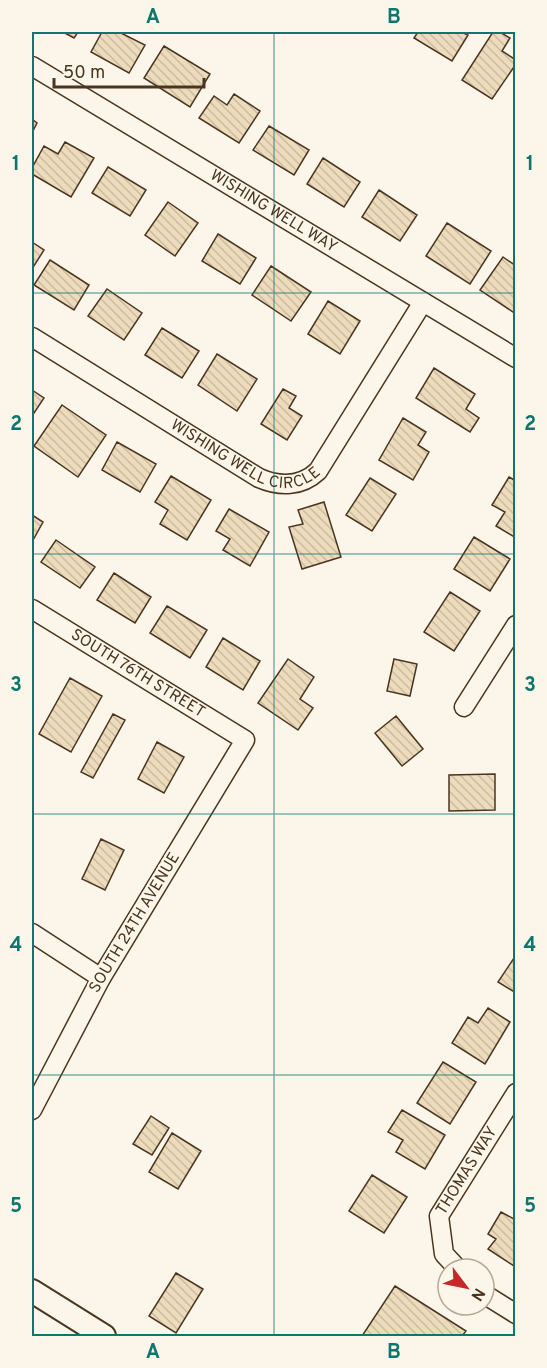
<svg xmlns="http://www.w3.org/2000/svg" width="547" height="1368" font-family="Overpass,sans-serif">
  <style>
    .building { fill: url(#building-back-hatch); stroke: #4a3520; stroke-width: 1.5 }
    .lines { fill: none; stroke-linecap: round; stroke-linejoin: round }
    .minor-casing { stroke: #4a3520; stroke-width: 21 }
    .tertiary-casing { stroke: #4a3520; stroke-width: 26 }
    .minor { stroke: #fbf6e9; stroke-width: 18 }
    .tertiary { stroke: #fbf6e9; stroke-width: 22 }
    .grid { fill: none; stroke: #0f766e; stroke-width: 1.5; stroke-opacity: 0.55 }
    .labels { text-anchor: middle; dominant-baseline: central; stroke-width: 4.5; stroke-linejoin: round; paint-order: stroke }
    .street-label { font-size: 16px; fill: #4a3520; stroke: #fbf6e9 }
    .neatline { fill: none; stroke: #0f766e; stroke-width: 2 }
    .grid-label { font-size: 20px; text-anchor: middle; font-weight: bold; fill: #0f766e }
  </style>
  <defs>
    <pattern id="building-back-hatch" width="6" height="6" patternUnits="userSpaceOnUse" patternTransform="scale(1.5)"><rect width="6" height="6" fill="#ecdcbc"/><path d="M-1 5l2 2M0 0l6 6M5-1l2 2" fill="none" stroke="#ccbda1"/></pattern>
  </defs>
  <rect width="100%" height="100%" fill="#fbf6e9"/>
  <path class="building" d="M63,32H78L74,38Z
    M102,32H119L145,45L129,73L91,52Z
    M418,32H461L468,35L452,61L414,38Z
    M493,32H500L510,38L502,51L516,60V64L492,99L462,80Z
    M164,46L210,74L190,107L144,78Z
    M234,94L260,111L239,143L199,118L214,96L227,105Z
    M32,119L37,123L32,133Z
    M269,126L309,150L294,175L253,150Z
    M65,142L94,158L71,197L32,174V168L44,146L58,154Z
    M323,158L360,182L344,207L307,184Z
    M108,167L146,190L130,216L92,193Z
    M379,190L417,215L400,241L362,217Z
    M168,202L198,223L175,256L145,235Z
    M447,223L491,251L470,284L426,256Z
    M218,234L256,258L240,284L202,261Z
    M32,242L44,250L32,269Z
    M503,257L516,266V314L480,290Z
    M50,260L89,285L74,310L34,285Z
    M271,266L311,292L291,321L252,295Z
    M107,289L142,313L124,340L88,316Z
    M328,301L360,321L340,354L308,334Z
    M162,328L199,351L182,378L145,355Z
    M217,354L257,379L237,411L198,385Z
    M434,368L475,394L466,409L479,418L470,432L416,398Z
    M283,389L296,396L289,408L302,416L287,440L261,424Z
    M32,390L44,398L32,416Z
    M62,405L106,435L78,477L34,446Z
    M403,418L426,432L418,445L429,452L413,480L379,460Z
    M117,442L156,464L140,492L102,470Z
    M171,476L211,500L187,540L160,524L168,510L155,502Z
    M509,477L516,481V538L496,526L505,512L492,505Z
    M370,478L396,494L372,531L346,515Z
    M324,502L341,557L302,569L289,527L303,524L298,510Z
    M229,509L269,532L250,566L223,550L230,539L216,531Z
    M32,515L43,522L32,542Z
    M474,537L510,559L490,591L454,569Z
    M56,540L95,567L80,588L41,562Z
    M114,573L151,597L135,623L97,600Z
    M450,592L480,611L454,651L424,632Z
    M167,606L207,630L190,658L150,633Z
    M223,638L260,661L243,690L206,667Z
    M288,659L314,677L300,699L313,708L298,730L258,703Z
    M394,659L417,664L410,696L387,691Z
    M70,678L102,696L71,752L39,734Z
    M113,714L125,720L93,778L81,772Z
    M396,716L423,749L402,766L375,733Z
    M157,742L184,757L164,793L138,779Z
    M495,774V810L449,811V775Z
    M101,839L124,850L105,890L82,879Z
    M516,955V993L498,982Z
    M488,1008L510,1022L485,1064L452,1043L468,1017L478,1023Z
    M443,1062L476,1082L450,1124L417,1103Z
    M402,1110L445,1135L425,1169L396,1152L403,1140L388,1132Z
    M151,1116L169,1128L152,1155L133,1144Z
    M172,1133L201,1151L178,1189L149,1172Z
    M372,1175L407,1197L384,1233L349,1211Z
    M501,1212L516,1220L514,1266L488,1249L496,1239L488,1234Z
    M176,1273L203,1289L176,1333L149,1316Z
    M395,1286L466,1331L462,1336H362Z"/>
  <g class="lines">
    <g class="minor-casing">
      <g id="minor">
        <path id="s1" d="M32,66L516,358"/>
        <path id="s2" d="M32,337L259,478C280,487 301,487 318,471L423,302"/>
        <path id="s3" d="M32,609L245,740L101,978L32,1110"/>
        <path d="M464,707L516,625"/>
        <path d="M32,933L101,978"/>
        <path id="s4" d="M458,1269L444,1254L439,1216L516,1093"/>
        <path d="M484,1294L516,1314"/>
      </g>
    </g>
    <g class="tertiary-casing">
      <path id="tertiary" d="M32,1291L104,1336"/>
    </g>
    <use href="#minor" class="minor"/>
    <use href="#tertiary" class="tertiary"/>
  </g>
  <path class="grid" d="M274,32V1336M32,293H516M32,554H516M32,814H516M32,1075H516"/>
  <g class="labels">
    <g class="street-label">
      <text stroke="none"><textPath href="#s1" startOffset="282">WISHING WELL WAY</textPath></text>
      <text stroke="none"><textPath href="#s2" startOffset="248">WISHING WELL CIRCLE</textPath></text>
      <text stroke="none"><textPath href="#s3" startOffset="124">SOUTH 76TH STREET</textPath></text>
      <text transform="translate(135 923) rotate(-59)">SOUTH 24TH AVENUE</text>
      <text stroke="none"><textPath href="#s4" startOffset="112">THOMAS WAY</textPath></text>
    </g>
  </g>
  <rect width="547" height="1368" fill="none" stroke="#fbf6e9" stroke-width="66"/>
  <g transform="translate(466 1287) rotate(122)"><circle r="28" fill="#fbf6e9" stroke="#b4a999" stroke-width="1.5"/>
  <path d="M0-4.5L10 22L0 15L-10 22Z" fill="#c62828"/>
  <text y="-9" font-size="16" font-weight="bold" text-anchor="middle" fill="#4a3520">N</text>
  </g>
  <path d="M54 78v9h150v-9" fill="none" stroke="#4a3520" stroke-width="3"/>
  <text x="63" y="78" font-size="18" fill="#4a3520" stroke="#fbf6e9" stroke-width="4.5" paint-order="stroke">50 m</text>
  <rect x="33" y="33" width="481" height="1302" class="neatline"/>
  <g class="grid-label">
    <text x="153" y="23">A</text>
    <text x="394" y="23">B</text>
    <text x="16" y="170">1</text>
    <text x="530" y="170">1</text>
    <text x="16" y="430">2</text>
    <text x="530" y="430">2</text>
    <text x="16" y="691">3</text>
    <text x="530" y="691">3</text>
    <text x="16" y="951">4</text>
    <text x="530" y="951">4</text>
    <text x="16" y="1212">5</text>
    <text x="530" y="1212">5</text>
    <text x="153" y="1358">A</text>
    <text x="394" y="1358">B</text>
  </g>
</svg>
